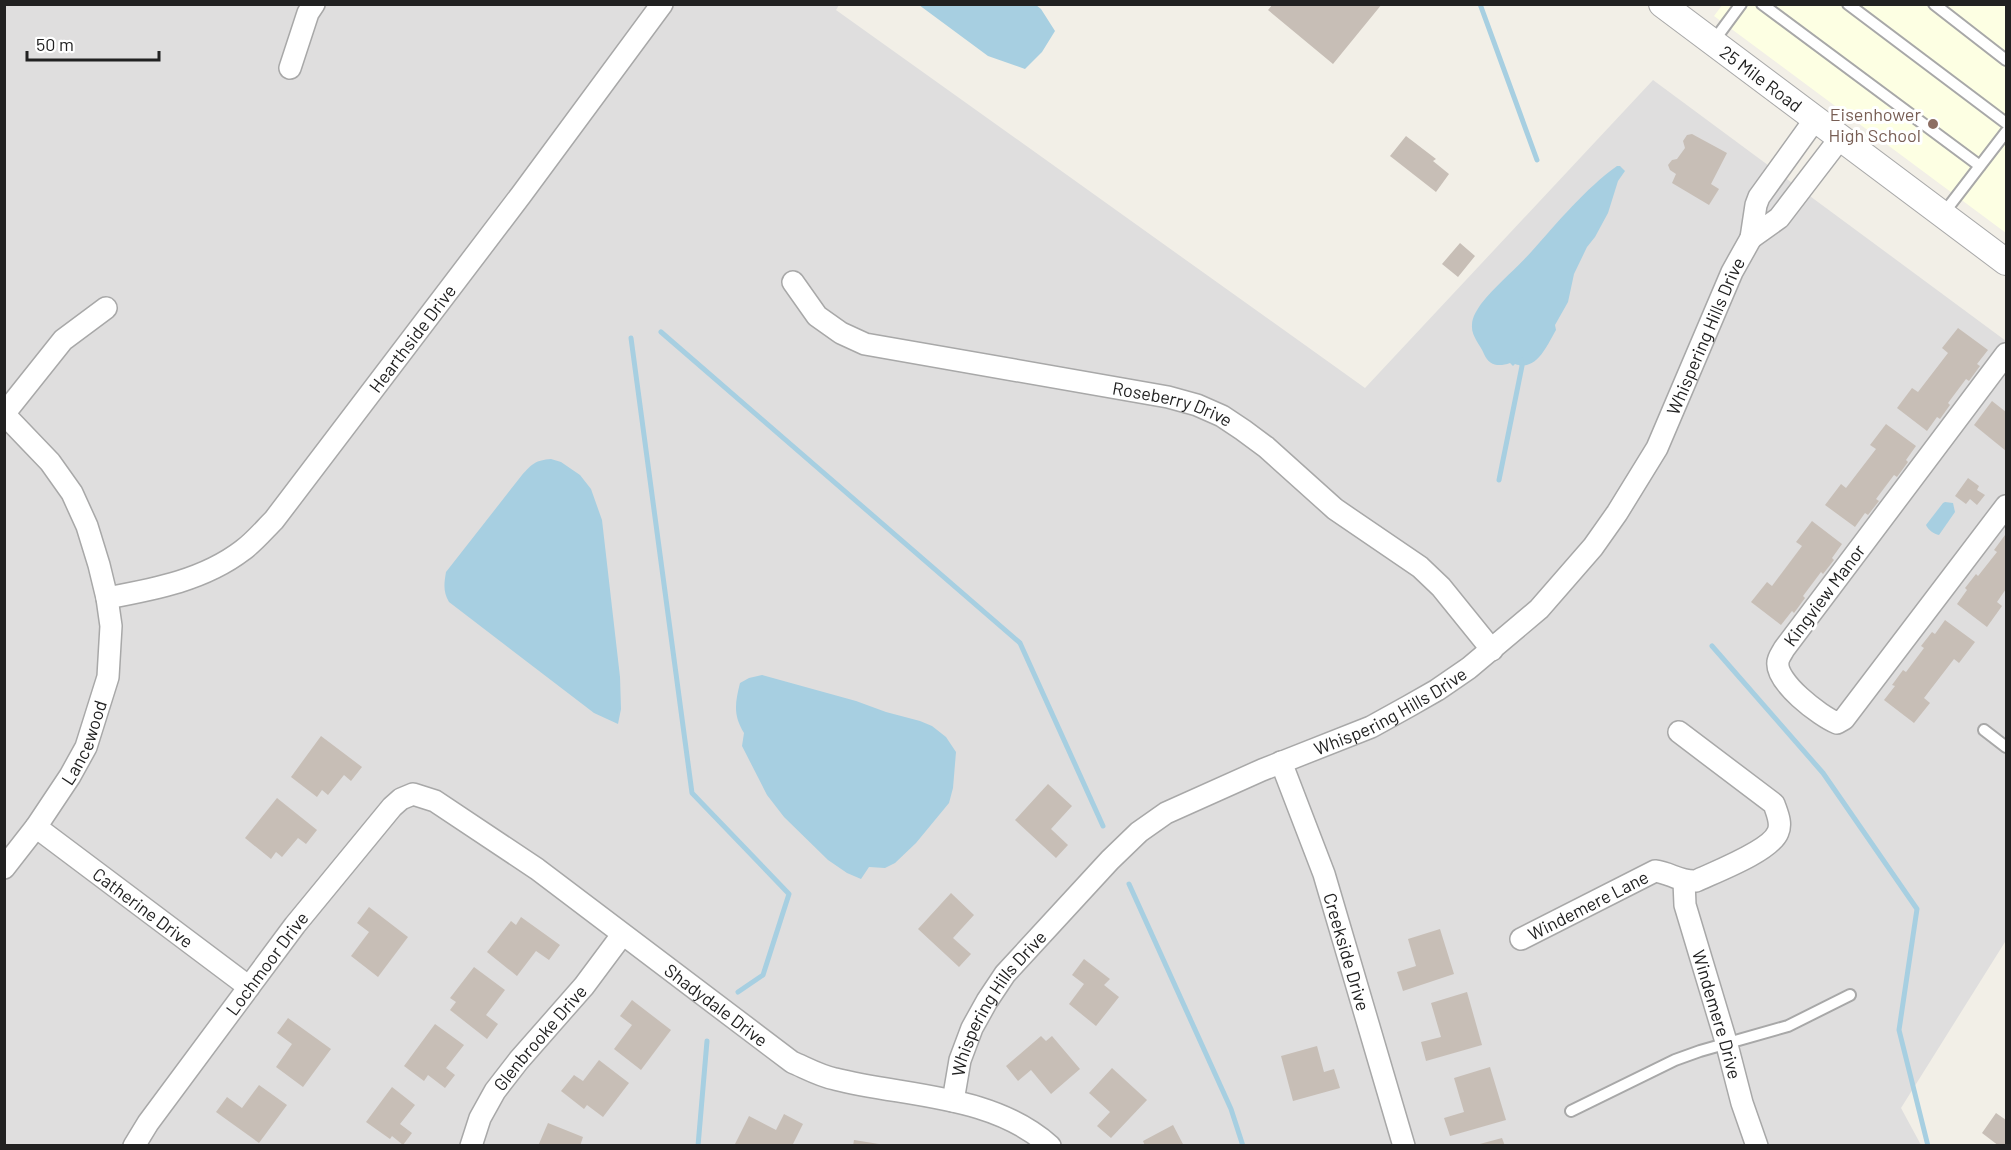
<svg xmlns="http://www.w3.org/2000/svg" width="2011" height="1150" font-family="Barlow,sans-serif">
  <style>
    .residential { fill: #dfdede }
    .education { fill: #fdffe3 }
    .water { fill: #a7cfe1 }
    .lines { fill: none; stroke-linecap: round; stroke-linejoin: round }
    .stream { stroke: #a7cfe1; stroke-width: 5 }
    .building { fill: #c7beb6 }
    .service-casing { stroke: #a8a8a8; stroke-width: 14 }
    .minor-casing { stroke: #a8a8a8; stroke-width: 24 }
    .tertiary-casing { stroke: #a8a8a8; stroke-width: 28 }
    .service { stroke: #fff; stroke-width: 10 }
    .minor { stroke: #fff; stroke-width: 21 }
    .tertiary { stroke: #fff; stroke-width: 26 }
    .education-dot { fill: #8d6e63; stroke: #fff; stroke-width: 2 }
    .labels { text-anchor: middle; dominant-baseline: central; stroke-width: 6; stroke-linejoin: round; paint-order: stroke }
    .street-label { font-size: 18px; fill: #212121; stroke: #fff }
    .education-label { font-size: 18px; fill: #785e54; stroke: #fff; text-anchor: end }
  </style>
  <rect width="100%" height="100%" fill="#f2efe7"/>
  <path class="residential" d="M5,5H839L836,10L1365,388L1653,80L2006,341V943L2005,942L1901,1108L1921,1145L5,1146Z"/>
  <path class="education" d="M1723,4L2006,5V233L1714,16Z"/>
  <path class="water" d="M919,5H1036L1041,9L1055,31L1042,52L1025,69L988,56Z
    M1617,166H1620L1625,171L1618,181L1608,213L1595,237L1587,247L1574,274L1568,302L1555,325L1556,330C1547,345 1537,372 1515,364L1513,366L1510,363C1499,367 1489,366 1484,354C1480,344 1471,336 1472,325C1472,317 1477,310 1481,304C1496,285 1516,269 1532,251C1557,223 1586,188 1617,166Z
    M551,459L561,462L580,475L591,489L602,520L620,677L621,709L618,724L594,713L449,602C443,592 444,584 446,572L522,475C532,464 536,460 551,459Z
    M1945,502L1953,503L1955,512L1939,535C1934,534 1928,530 1926,525L1943,503Z
    M762,675L856,701L886,712L920,721L932,726L946,737L956,752L953,788L949,803L916,843L895,863L885,868L869,867L861,879L847,873L828,860L784,817L767,795L742,746L744,733C733,715 735,703 740,683L749,678Z"/>
  <g class="lines">
    <path class="stream" d="M1480,4L1537,160
      M661,332L1020,643L1103,826
      M631,338L692,793L789,894L763,975L738,992
      M1499,480L1522,366L1521,360
      M1712,646L1823,773L1917,909L1899,1030L1928,1146
      M1129,884L1231,1109L1243,1146
      M698,1146L707,1041"/>
  </g>
  <path class="building" d="M1273,4H1382L1333,64L1268,10Z
    M1692,134L1727,153L1711,184L1719,189L1709,205L1672,183L1676,174L1670,170L1668,165L1672,160L1677,159L1685,148L1683,141L1687,135Z
    M1406,136L1436,159L1433,161L1449,174L1436,192L1390,156Z
    M1460,243L1475,256L1458,277L1442,264Z
    M1958,328L1988,350L1977,364L1980,366L1969,381L1966,379L1948,403L1950,405L1940,419L1937,417L1927,431L1897,408L1912,388L1918,392L1948,353L1942,348Z
    M1992,401L2006,412V451L1974,425Z
    M1886,424L1916,446L1906,460L1908,462L1897,477L1894,475L1876,499L1879,501L1868,515L1865,513L1855,527L1825,505L1841,484L1846,488L1876,449L1870,445Z
    M1968,478L1979,486L1977,490L1985,495L1977,505L1970,499L1966,504L1955,496Z
    M1812,521L1842,544L1832,558L1834,560L1823,574L1821,572L1803,596L1805,598L1794,613L1792,611L1781,625L1751,602L1767,582L1772,586L1802,546L1796,542Z
    M2005,535L2006,536V589L1997,602L2002,606L1987,627L1957,604L1967,590L1965,588L1976,574L1978,576L1997,552L1994,550Z
    M1945,620L1975,642L1959,663L1954,659L1924,698L1930,703L1914,723L1884,700L1895,686L1892,685L1903,670L1906,672L1924,648L1921,646L1932,632L1935,634Z
    M321,736L362,767L351,781L344,775L328,795L322,790L317,797L291,777Z
    M1048,784L1072,806L1051,829L1068,845L1056,858L1015,820Z
    M277,798L317,830L306,844L298,838L282,857L276,852L271,859L245,838Z
    M951,893L974,915L953,938L971,954L959,967L918,929Z
    M369,907L408,937L378,977L351,956L369,932L357,923Z
    M521,917L560,945L549,960L536,951L517,976L487,952L511,921L516,925Z
    M1440,929L1454,974L1403,991L1397,972L1416,966L1408,939Z
    M1084,959L1110,979L1104,985L1119,997L1096,1026L1069,1004L1084,984L1072,975Z
    M474,967L505,990L486,1015L498,1024L487,1039L450,1010L456,1002L450,998Z
    M1467,992L1482,1045L1426,1061L1421,1042L1441,1037L1431,1003Z
    M632,1000L671,1030L641,1070L614,1049L632,1025L620,1016Z
    M288,1018L331,1049L303,1087L276,1067L292,1044L277,1033Z
    M435,1024L464,1045L446,1068L455,1075L445,1088L428,1075L424,1081L404,1066Z
    M1041,1036L1046,1041L1052,1036L1080,1069L1051,1094L1031,1070L1018,1081L1006,1066Z
    M1317,1046L1324,1072L1334,1069L1340,1088L1293,1101L1281,1056Z
    M599,1060L629,1083L603,1117L587,1105L584,1109L561,1091L574,1075L583,1081Z
    M1490,1067L1506,1120L1450,1136L1444,1118L1464,1112L1454,1078Z
    M1112,1068L1147,1100L1111,1138L1097,1126L1110,1112L1089,1093Z
    M259,1085L287,1105L259,1143L216,1112L227,1097L242,1108Z
    M392,1087L415,1105L400,1124L412,1133L403,1145L392,1136L390,1139L366,1122Z
    M1996,1113L2006,1120V1146H1999L1982,1133Z
    M784,1114L803,1124L792,1146H734L749,1116L776,1130Z
    M548,1123L583,1137L580,1146H538Z
    M1173,1125L1184,1146H1145L1143,1141Z
    M1502,1138L1505,1146H1476V1145Z
    M854,1140L879,1144V1146H853Z"/>
  <g class="lines">
    <g class="service-casing">
      <path id="service" d="M1762,4L1980,166
        M1848,4L2006,123
        M1934,4L2006,60
        M1713,42L1741,4
        M1943,214L2006,132
        M1984,730L2006,747
        M1571,1111L1675,1060L1700,1051L1788,1026L1850,995"/>
    </g>
    <g class="minor-casing">
      <g id="minor">
        <path d="M290,68L308,13L314,4"/>
        <path d="M1816,118L1759,197L1756,205L1751,238L1779,218L1841,137"/>
        <path id="s1" d="M793,282L817,316L841,333L865,344L1168,397L1197,405L1222,416L1243,430L1266,447L1335,509L1420,567L1441,587L1492,650"/>
        <path d="M2006,354L1784,649C1782,653 1778,658 1778,662C1775,682 1820,716 1837,723L1844,719L2006,506"/>
        <path id="s2" d="M107,598C155,589 204,580 243,550C254,542 264,530 274,520L521,195L662,4"/>
        <path id="s3" d="M1281,762L1324,874L1404,1146"/>
        <path id="s4" d="M36,827L249,987"/>
        <path id="s5" d="M4,868L36,827L70,776L86,747L108,677L111,626L107,598L99,565L87,526L72,493L50,462L4,414L63,340L106,308"/>
        <path id="s6" d="M1684,881L1685,905L1727,1045L1742,1103L1757,1146"/>
        <path id="s7" d="M1521,939L1655,871C1671,873 1679,882 1696,881C1715,872 1771,851 1778,832C1782,823 1777,813 1774,804L1679,732"/>
        <path id="s8" d="M953,1101L960,1060L972,1028L987,1001L1005,974L1110,860L1139,832L1166,813L1262,770L1371,727L1409,706L1437,690L1469,668L1539,609L1593,547L1617,513L1657,448L1732,272L1751,238"/>
        <path id="s9" d="M134,1146L148,1123L295,925L392,807L401,799L413,794L435,801L537,869L792,1062C806,1068 820,1076 835,1079C906,1097 992,1094 1050,1146"/>
        <path id="s10" d="M471,1146L480,1118L495,1091L519,1060L584,986L622,935"/>
      </g>
    </g>
    <g class="tertiary-casing">
      <g id="tertiary">
        <path id="s11" d="M1662,4L2006,262"/>
      </g>
    </g>
    <use href="#service" class="service"/>
    <use href="#minor" class="minor"/>
    <use href="#tertiary" class="tertiary"/>
  </g>
  <circle class="education-dot" cx="1933" cy="124" r="6"/>
  <g class="labels">
    <g class="street-label">
      <text stroke="none"><textPath href="#s11" startOffset="124">25 Mile Road</textPath></text>
      <text stroke="none"><textPath href="#s8" startOffset="1118">Whispering Hills Drive</textPath></text>
      <text stroke="none"><textPath href="#s2" startOffset="417">Hearthside Drive</textPath></text>
      <text stroke="none"><textPath href="#s1" startOffset="411">Roseberry Drive</textPath></text>
      <text transform="translate(1824 595) rotate(-53)">Kingview Manor</text>
      <text stroke="none"><textPath href="#s8" startOffset="614">Whispering Hills Drive</textPath></text>
      <text stroke="none"><textPath href="#s5" startOffset="150">Lancewood</textPath></text>
      <text stroke="none"><textPath href="#s7" startOffset="75">Windemere Lane</textPath></text>
      <text stroke="none"><textPath href="#s4" startOffset="134">Catherine Drive</textPath></text>
      <text stroke="none"><textPath href="#s3" startOffset="201">Creekside Drive</textPath></text>
      <text stroke="none"><textPath href="#s9" startOffset="226">Lochmoor Drive</textPath></text>
      <text stroke="none"><textPath href="#s9" startOffset="822">Shadydale Drive</textPath></text>
      <text stroke="none"><textPath href="#s8" startOffset="110">Whispering Hills Drive</textPath></text>
      <text stroke="none"><textPath href="#s6" startOffset="138">Windemere Drive</textPath></text>
      <text stroke="none"><textPath href="#s10" startOffset="130">Glenbrooke Drive</textPath></text>
    </g>
    <g class="education-label">
      <text x="1921" y="114">Eisenhower<tspan x="1921" dy="21">High School</tspan></text>
    </g>
  </g>
  <rect width="2011" height="1150" fill="none" stroke="#212121" stroke-width="12"/>
  <path d="M27 51v9h132v-9" fill="none" stroke="#212121" stroke-width="3"/>
  <text x="36" y="51" font-size="18" fill="#212121" stroke="#ffffff" stroke-width="4.5" paint-order="stroke">50 m</text>
</svg>
